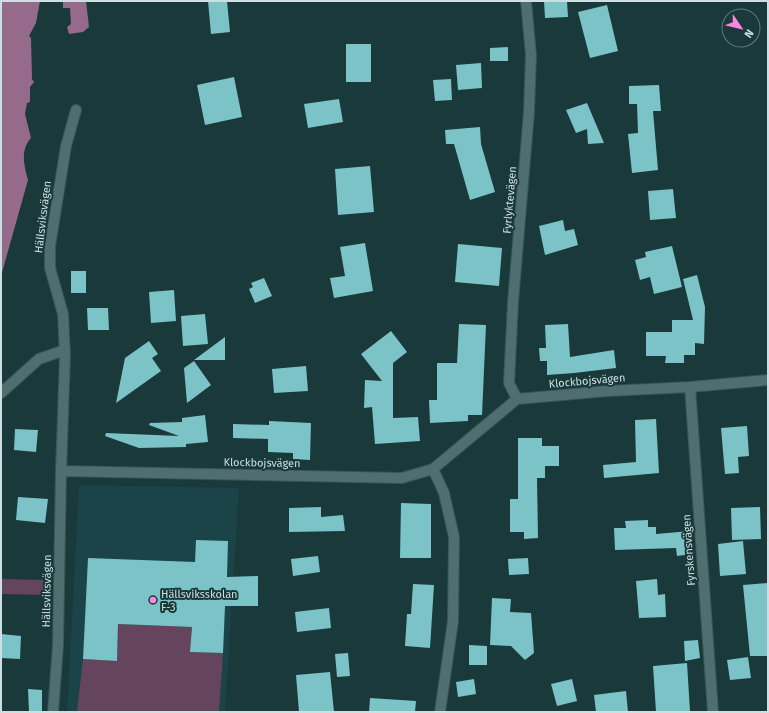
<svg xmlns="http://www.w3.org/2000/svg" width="769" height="713" font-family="'Fira Sans',sans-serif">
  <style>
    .built { fill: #1a4447 }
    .green { fill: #65445d }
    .water { fill: #966a8a }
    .building { fill: #7bc3c7 }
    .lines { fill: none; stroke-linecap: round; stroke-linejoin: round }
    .minor-casing { stroke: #395556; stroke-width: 12 }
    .minor { stroke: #4e6e70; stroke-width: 10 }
    .poi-dot { fill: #fd86e1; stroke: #19393a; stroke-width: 1.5 }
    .labels { text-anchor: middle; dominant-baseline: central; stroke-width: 4; stroke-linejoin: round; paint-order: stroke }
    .street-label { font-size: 11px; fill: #cddfe0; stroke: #19393a }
    .poi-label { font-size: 11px; fill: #cddfe0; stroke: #19393a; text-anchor: start }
  </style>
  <rect width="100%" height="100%" fill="#19393a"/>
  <path class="built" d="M79,485L239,488L225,712H67Z"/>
  <path class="green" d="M1,579L49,580V595L1,594Z
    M118,624L192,627L190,652L223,653L219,712H77L83,659L117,661Z"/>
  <path class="water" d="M1,1H40L36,23L29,36L31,38L32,79L34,82L30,87V102L27,103L25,114L31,138C20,150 24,166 28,180L1,276Z
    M63,1H86L89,27L83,32L69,34L67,27L71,24L70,8H63Z"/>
  <path class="building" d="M208,1H227L230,32L211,34Z
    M544,1H567L568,17L545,18Z
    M607,5L618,51L590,58L578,12Z
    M346,44H371V82H346Z
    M508,47V61H490V48Z
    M481,63L482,88L458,90L456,65Z
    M234,77L242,117L205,125L197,85Z
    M451,79L452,100L435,101L433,80Z
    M659,85L661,111H653L658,170L632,173L628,134L638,133L637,104H629V86Z
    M339,99L343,122L308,128L304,104Z
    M587,103L604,143L588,144L587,129L576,133L566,110Z
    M480,127L481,144L495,192L470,200L454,144H446L445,130Z
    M370,166L374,212L338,215L335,169Z
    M673,189L676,218L650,220L648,191Z
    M563,220L565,231L574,229L578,245L545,255L539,226Z
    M365,243L373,291L334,298L330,278L345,276L340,247Z
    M458,244L502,248L499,286L455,282Z
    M672,246L682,287L654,294L650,277L640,280L635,260L646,257L645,252Z
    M71,271H86V293H71Z
    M697,275L705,307L704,344L695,343V355H684V363H665L666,356H646V332H672V320H693L683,279Z
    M264,278L272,296L255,303L249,289L253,287L251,283Z
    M174,290L176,321L151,323L149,292Z
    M87,308H108L109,330H88Z
    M205,314L208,344L183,346L181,316Z
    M459,324L486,325L482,415H468V421L430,423L429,400H437V363H457Z
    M568,324L570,357L614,350L616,368L574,373L547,375V361H540L539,348H546L545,325Z
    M391,331L407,352L393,363V418L418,417L420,441L375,444L372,407L364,408L365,380L382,381L361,354Z
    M225,337V360H194Z
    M149,341L158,354L152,358L161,371L116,403L125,358Z
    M194,361L211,385L187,403L184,368Z
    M306,366L308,391L274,393L272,369Z
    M205,415L208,442L186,444V447L139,448L105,436L106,433L179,436L149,425L150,423L182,422V418Z
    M656,419L659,473L604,478L603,465L636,462L635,420Z
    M269,421L311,423L310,460L293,459V453L268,452V439L233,438V424L269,425Z
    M747,426L749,456L738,457L739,473L725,474L721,428Z
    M15,429L38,430L36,452L14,450Z
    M518,438H542V446H559V466H545V478H537L538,538L524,539V532H510V499H518Z
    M18,497L48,499L45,523L16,520Z
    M401,503L431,504V558H400Z
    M321,507V517L343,515L345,531L289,532V508Z
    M760,507L761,539L732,540L731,508Z
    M648,520V527H656V534L690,531L692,554L677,556L676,548L615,550L614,528H626L625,521Z
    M196,540L228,541L227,577L258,576V606H225L223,653L190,652L192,627L118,624L117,661L83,659L88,558L195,562Z
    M743,541L746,574L720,576L718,544Z
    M318,556L320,572L293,576L291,559Z
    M528,558L529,574L509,575L508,559Z
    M657,579L658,595L665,594L666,617L639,618L636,581Z
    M768,583V656H750L743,585Z
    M413,584L434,585L430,648L405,646L407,614H411Z
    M492,598L511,599L510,612L531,613L534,653L525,660L511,646L490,645Z
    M329,608L331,628L297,632L295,612Z
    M1,634L21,636L20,659L1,658Z
    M698,640L700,658L685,661L684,641Z
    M469,645L487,646V665H469Z
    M348,653L350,676L337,677L335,654Z
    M748,657L751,678L730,680L727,660Z
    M687,663L690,711L656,712L653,666Z
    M330,672L334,712H299L296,675Z
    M474,679L476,694L458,697L456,682Z
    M572,679L577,701L557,706L551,684Z
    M28,689L42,690V712H29Z
    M626,691L628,712H596L594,695Z
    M370,698L416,701L415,712H369Z"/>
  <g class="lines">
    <g class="minor-casing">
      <path id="minor" d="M690,387L713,712
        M1,393L39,359L65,350
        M517,399L509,383L513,302L529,112L531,55L526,1
        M433,469L444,493L454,537L453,621L440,712
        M61,471L65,356L63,314L50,268V246L66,146L76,110
        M53,712L58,645L61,471L402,478L433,469L517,399L608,391L690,387L768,380"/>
    </g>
    <use href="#minor" class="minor"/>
  </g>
  <circle class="poi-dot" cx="153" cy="600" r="4"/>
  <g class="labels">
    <g class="street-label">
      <text transform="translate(510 200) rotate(-85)">Fyrlyktevägen</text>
      <text transform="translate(43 217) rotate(-83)">Hällsviksvägen</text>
      <text transform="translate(587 381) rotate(-5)">Klockbojsvägen</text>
      <text transform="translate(262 463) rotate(1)">Klockbojsvägen</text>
      <text transform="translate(689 550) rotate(-94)">Fyrskensvägen</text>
      <text transform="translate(47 591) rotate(-89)">Hällsviksvägen</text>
    </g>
    <g class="poi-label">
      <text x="161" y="594">Hällsviksskolan<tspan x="161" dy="13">F-3</tspan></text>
    </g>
  </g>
  <rect width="769" height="713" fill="none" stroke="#cddfe0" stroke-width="4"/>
  <g transform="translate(741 28) rotate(125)"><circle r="19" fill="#19393a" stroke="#617b7c"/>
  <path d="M0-3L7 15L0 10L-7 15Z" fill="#fd86e1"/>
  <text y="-6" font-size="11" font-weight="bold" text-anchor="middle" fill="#cddfe0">N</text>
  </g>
</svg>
